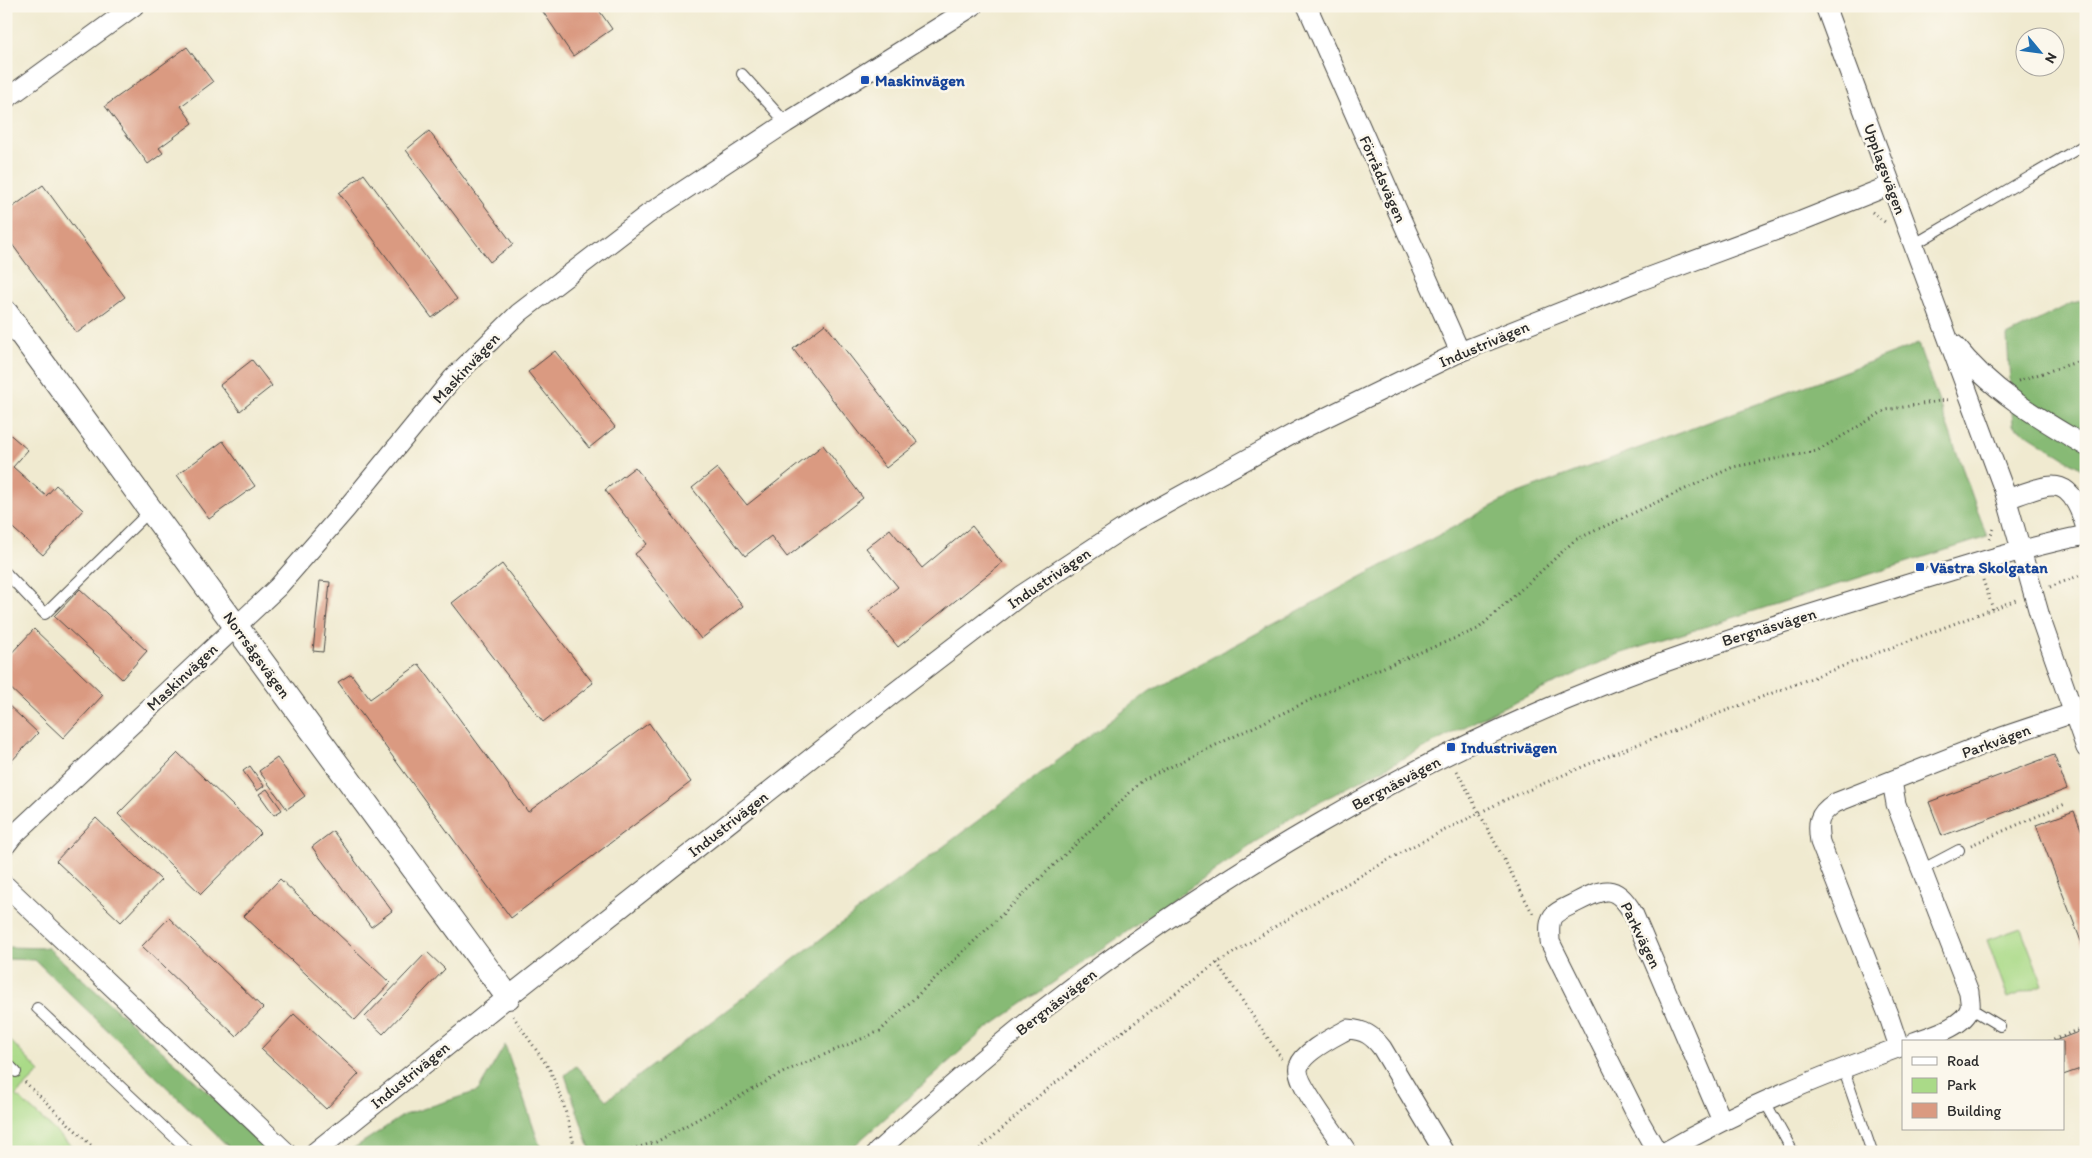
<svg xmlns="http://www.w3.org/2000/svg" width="2092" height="1158" font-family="Itim,sans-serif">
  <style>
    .green { fill: #aada88; stroke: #6a825a }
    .forest { fill: #87ba74; stroke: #597250 }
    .building { fill: #da9a81 }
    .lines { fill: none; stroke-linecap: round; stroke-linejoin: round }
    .service-casing { stroke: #494844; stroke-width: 12 }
    .minor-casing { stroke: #494844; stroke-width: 21 }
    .tertiary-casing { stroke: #494844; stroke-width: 26 }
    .path { stroke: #494844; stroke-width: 3; stroke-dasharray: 1 4; stroke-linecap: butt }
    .service { stroke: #fff; stroke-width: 10 }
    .minor { stroke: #fff; stroke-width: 19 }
    .tertiary { stroke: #fff; stroke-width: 24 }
    .transit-dot { fill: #1a4fb4; stroke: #fbf7ec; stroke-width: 2 }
    .labels { text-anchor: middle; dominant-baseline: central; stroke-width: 5; stroke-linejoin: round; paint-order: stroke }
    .transit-label { font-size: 16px; font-weight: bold; fill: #164399; stroke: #fbf7ec; text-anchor: start }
    .street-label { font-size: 16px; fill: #2b2b2b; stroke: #fbf7ec }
  </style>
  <rect width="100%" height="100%" fill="#fbf7ec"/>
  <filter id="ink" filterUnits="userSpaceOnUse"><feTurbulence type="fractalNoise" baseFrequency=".02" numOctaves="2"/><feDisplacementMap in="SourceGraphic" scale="10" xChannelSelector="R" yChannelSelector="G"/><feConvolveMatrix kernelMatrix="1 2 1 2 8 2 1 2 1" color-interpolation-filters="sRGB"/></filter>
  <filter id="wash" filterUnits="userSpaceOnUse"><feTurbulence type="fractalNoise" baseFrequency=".0096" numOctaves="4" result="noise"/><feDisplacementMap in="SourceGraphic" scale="20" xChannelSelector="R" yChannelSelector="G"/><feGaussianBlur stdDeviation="1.12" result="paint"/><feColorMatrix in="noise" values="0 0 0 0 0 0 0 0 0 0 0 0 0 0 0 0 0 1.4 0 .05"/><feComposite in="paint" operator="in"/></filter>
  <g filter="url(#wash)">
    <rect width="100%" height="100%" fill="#f0ead0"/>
    <path class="green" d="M2021,928L2043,985L2008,998L1987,940Z
      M6,1036L40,1072L16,1095L78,1152H6Z"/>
    <path class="forest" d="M2086,300V472L2013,425L2007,336L2072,303Z
      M1918,344L1987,537L1619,654L1499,709L1298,813L982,1032L847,1152H591L565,1075L576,1066L607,1100L1150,691L1513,495Z
      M6,947L48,948L274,1152H234L35,960L6,959Z
      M505,1045L542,1152H348L404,1115L478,1091Z"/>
    <g id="blocks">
      <path class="building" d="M539,6H596L612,29L573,56Z
        M187,47L213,82L181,106L193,123L159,148L163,153L148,164L105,106Z
        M429,131L513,244L490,262L406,150Z
        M364,174L457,299L432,318L339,193Z
        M43,185L125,297L77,333L6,236V212Z
        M825,324L918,443L886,468L793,349Z
        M555,351L615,427L589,448L528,372Z
        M252,360L272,386L240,411L220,385Z
        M6,431L28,450L13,467L46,496L56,485L83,510L43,555L6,522Z
        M223,441L255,486L209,519L177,475Z
        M823,445L863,498L787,557L771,536L745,556L692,488L717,468L747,505Z
        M635,467L743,606L701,639L635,554L647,544L605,490Z
        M972,526L1002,563L898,647L869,611L898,587L866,548L890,529L922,568Z
        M502,564L593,683L543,722L452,603Z
        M320,581L330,582L323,652L313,651Z
        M80,589L147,651L122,679L54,616Z
        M34,629L103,695L63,738L6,684V659Z
        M419,664L528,812L649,723L691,782L511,918L338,682L351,674L370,699Z
        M6,703L38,733L6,767Z
        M178,753L261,833L201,894L118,814Z
        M2054,755L2067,789L1942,836L1929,802Z
        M277,758L305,796L287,809L259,771Z
        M250,766L264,786L257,791L243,771Z
        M267,789L282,810L274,815L259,794Z
        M2074,811L2086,842V954L2036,825Z
        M96,818L161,880L121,922L56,861Z
        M333,831L392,911L371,927L312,847Z
        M280,879L390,983L355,1020L244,916Z
        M169,918L263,1008L236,1036L142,946Z
        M427,952L445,969L383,1034L365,1017Z
        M294,1014L359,1074L326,1109L261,1049Z
        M2086,1029V1067L2063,1075V1042H2052Z"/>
    </g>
  </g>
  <g filter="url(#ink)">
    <use href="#blocks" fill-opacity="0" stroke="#494844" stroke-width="1"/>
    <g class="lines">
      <g class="service-casing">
        <path id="service" d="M742,74L786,123
          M1913,245L2086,144
          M6,573L45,614L151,510
          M1921,870L1959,850
          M37,1008L190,1152
          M1970,1008L2000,1026
          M6,1062L16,1072
          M1843,1068L1872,1152
          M1764,1100L1793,1152"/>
      </g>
      <g class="minor-casing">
        <path id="minor" d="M1307,6L1460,352
          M1825,6L2004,490L2041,620L2086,748
          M6,99L134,6
          M1955,345C1989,389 2038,418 2086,446
          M2007,499C2053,483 2069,472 2086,528
          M1892,781L1896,804L1969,992C1969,996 1971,1003 1970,1008C1964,1027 1930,1036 1914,1042
          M6,845L13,836L278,587L346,509L453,378L519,313L648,214L786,123L973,6
          M6,886L286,1152
          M1899,1047L1889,1017L1820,842C1817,823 1817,815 1835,803L2002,737L2073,713
          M315,1152L508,997L895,692L1020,596L1133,522L1302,429L1460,352L1639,281L1801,221L1891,185
          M877,1152C932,1102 987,1053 1045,1008C1213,878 1413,759 1611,682C1691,651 1772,626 1853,601C1930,578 2007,551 2086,535
          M1347,1152C1338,1137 1293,1080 1299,1066C1304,1051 1334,1037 1348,1029C1364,1030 1372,1035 1382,1048L1444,1152
          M1657,1152L1640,1122L1550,942C1550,933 1548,923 1553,916C1557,911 1567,907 1573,904C1602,889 1614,881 1633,913L1722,1121
          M1665,1152C1741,1108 1821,1076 1903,1046"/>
      </g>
      <g class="tertiary-casing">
        <path id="tertiary" d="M6,313L508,997"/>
      </g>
      <path class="path" d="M1872,212L1885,222
        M2018,381L2086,359
        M1989,539L1995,527
        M1983,580L1993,609
        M2050,587L2086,573
        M1457,771L1534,916
        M1971,845L2065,804
        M1217,963L1282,1059
        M513,1016L550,1070L563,1102L576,1152
        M2049,1042L2086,1026
        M25,1082L98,1152
        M911,1147L925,1152
        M622,1152L656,1142L786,1071L880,1031L1143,780L1352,680L1478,629L1575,540L1733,467L1817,451L1886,410L1951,399
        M976,1152L1040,1095L1093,1053L1217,963L1308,906L1411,847L1505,800L1610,755L2016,600"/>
      <use href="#service" class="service"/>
      <use href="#minor" class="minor"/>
      <use href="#tertiary" class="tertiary"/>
    </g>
  </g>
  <g class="transit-dot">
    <rect x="860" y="75" width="10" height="10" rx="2.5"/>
    <rect x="1915" y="562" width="10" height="10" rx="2.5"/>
    <rect x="1446" y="742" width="10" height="10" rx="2.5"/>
  </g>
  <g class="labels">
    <g class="transit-label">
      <text x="875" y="80">Maskinvägen</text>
      <text x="1930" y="567">Västra Skolgatan</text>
      <text x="1461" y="747">Industrivägen</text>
    </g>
    <g class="street-label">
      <text transform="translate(1885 169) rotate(70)">Upplagsvägen</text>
      <text transform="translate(1383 179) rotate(66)">Förrådsvägen</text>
      <text transform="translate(1484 344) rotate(-23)">Industrivägen</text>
      <text transform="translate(466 368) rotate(-47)">Maskinvägen</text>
      <text transform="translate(1049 578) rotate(-34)">Industrivägen</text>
      <text transform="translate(1769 627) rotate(-17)">Bergnäsvägen</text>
      <text transform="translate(257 655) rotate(54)">Norrsågsvägen</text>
      <text transform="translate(182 677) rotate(-43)">Maskinvägen</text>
      <text transform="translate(1996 741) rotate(-20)">Parkvägen</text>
      <text transform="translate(1396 783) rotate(-28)">Bergnäsvägen</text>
      <text transform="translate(728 824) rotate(-38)">Industrivägen</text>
      <text transform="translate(1641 935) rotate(64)">Parkvägen</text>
      <text transform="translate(1056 1002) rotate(-38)">Bergnäsvägen</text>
      <text transform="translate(410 1075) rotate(-39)">Industrivägen</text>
    </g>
  </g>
  <rect width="2092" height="1158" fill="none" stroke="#fbf7ec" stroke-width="25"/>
  <rect x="1902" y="1040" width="162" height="90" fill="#fbf7ec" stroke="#a8a59f"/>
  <rect x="1912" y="1057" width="25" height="8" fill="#ffffff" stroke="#a8a59f"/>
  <text x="1947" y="1066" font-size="15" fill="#2b2b2b">Road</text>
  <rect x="1912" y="1078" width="25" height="15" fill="#aada88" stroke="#a8a59f"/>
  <text x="1947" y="1090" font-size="15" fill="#2b2b2b">Park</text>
  <rect x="1912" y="1103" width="25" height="15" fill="#da9a81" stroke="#a8a59f"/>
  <text x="1947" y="1116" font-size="15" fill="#2b2b2b">Building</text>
  <g transform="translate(2040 52) rotate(119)"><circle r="24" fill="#fbf7ec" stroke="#a8a59f"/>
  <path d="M0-4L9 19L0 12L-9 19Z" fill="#1f6fb2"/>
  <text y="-8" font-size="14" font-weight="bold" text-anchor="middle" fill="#2b2b2b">N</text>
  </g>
</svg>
